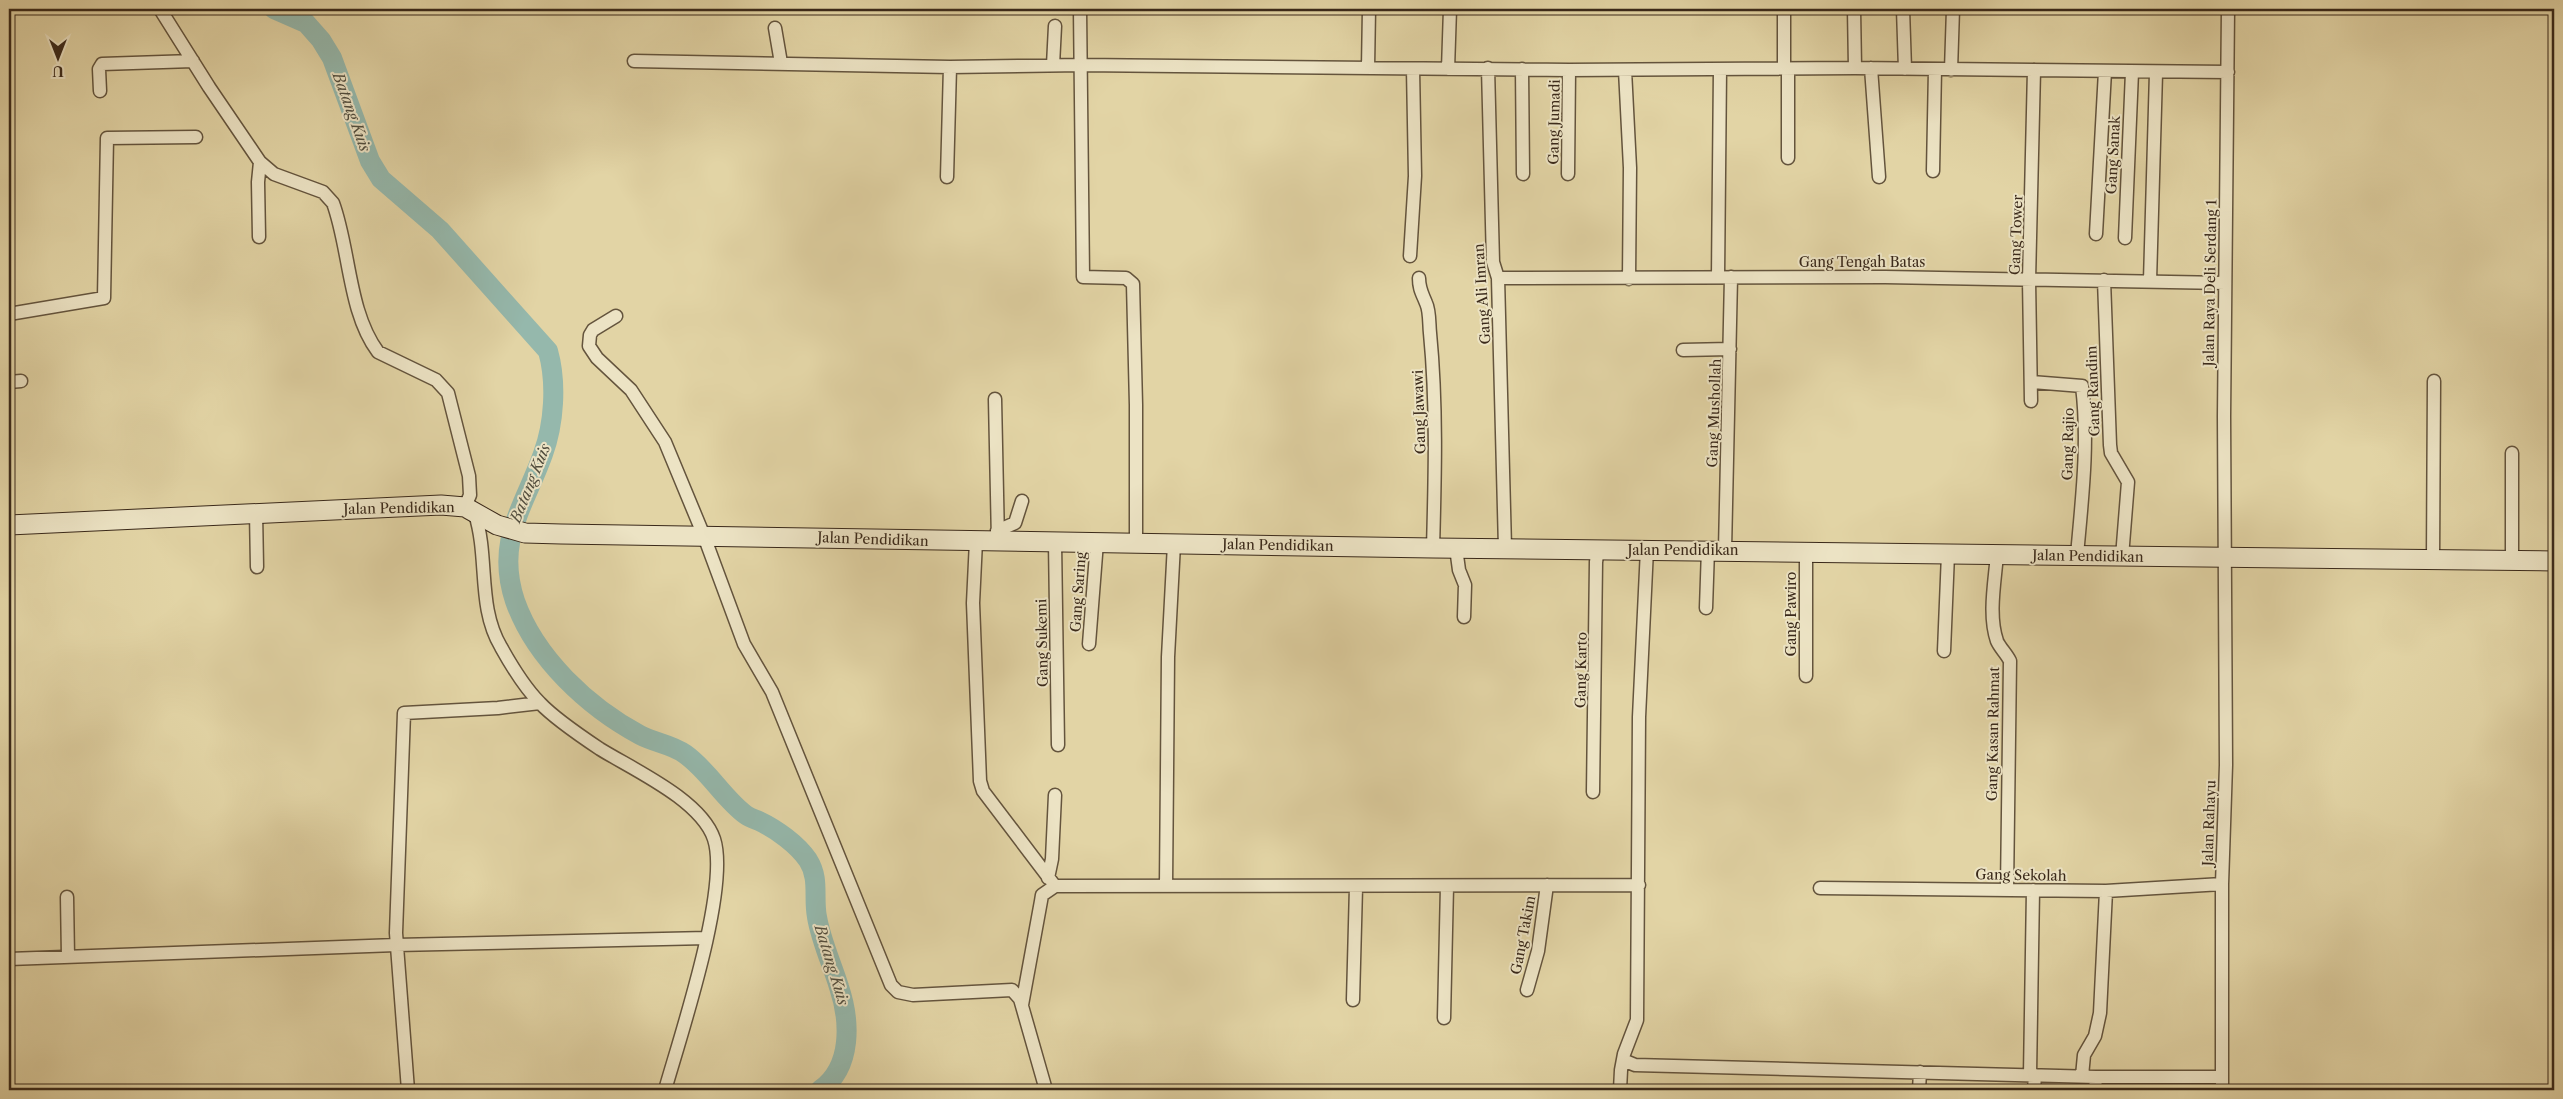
<svg xmlns="http://www.w3.org/2000/svg" width="2563" height="1099" font-family="'Libre Caslon Text',serif">
  <style>
    .lines { fill: none; stroke-linecap: round; stroke-linejoin: round }
    .river { stroke: #95b8ac; stroke-width: 20 }
    .street-casing { stroke: #64543d; stroke-width: 15 }
    .secondary-casing { stroke: #3a291a; stroke-width: 21 }
    .street { stroke: #ece3c4; stroke-width: 12 }
    .secondary { stroke: #ece3c4; stroke-width: 19 }
    .labels { text-anchor: middle; dominant-baseline: central; stroke-width: 4; stroke-linejoin: round; paint-order: stroke }
    .street-label { font-size: 14px; fill: #3a291a; stroke: #ece3c4 }
    .water-label { font-size: 15px; font-style: italic; fill: #514d3e; stroke: #ece3c4 }
  </style>
  <rect width="100%" height="100%" fill="#e2d4a5"/>
  <filter id="stains"><feTurbulence type="fractalNoise" baseFrequency=".004" numOctaves="4"/><feColorMatrix values="0 0 0 0 .2 0 0 0 0 .09 0 0 0 0 .02 0 0 0 .5 -.17"/></filter>
  <radialGradient id="worn" r=".72"><stop offset=".6" stop-color="#630" stop-opacity="0"/><stop offset="1" stop-color="#630" stop-opacity=".3"/></radialGradient>
  <g class="lines">
    <path class="river" d="M274,9L306,23L321,40L332,58L370,161L381,179L440,230L548,351C557,383 554,424 543,454C524,507 495,541 515,601C535,658 588,707 640,735C655,743 671,744 685,754C709,771 723,798 746,815C750,818 754,819 759,821C776,829 797,844 808,860C820,879 813,897 817,917C821,941 832,964 839,987C850,1020 853,1067 820,1090"/>
    <g class="street-casing">
      <path id="street" d="M160,9L209,87L260,162L274,174L323,192L333,203C350,249 348,312 378,352L436,380L448,393L469,476L470,495L465,507
        M1080,9L1083,277L1126,278L1133,284L1136,405V543
        M1854,9L1855,68
        M1903,9L1905,69
        M775,28L781,63
        M634,61L950,67L1081,65L1569,70L1855,68L2228,72
        M1053,65L1055,26
        M1368,68L1369,9
        M1488,68L1493,262L1498,278L1505,548
        M1871,68L1879,177
        M1448,69L1450,9
        M1522,69L1523,174
        M1784,69V9
        M1788,69V158
        M1625,70L1630,168L1629,279
        M1951,70L1953,9
        M100,91L99,69L102,64L193,61
        M1933,171L1935,69
        M1568,174L1569,70
        M947,177L950,67
        M2096,234L2105,71
        M259,237L258,182L260,162
        M2125,238L2132,72
        M1410,256L1415,176L1413,69
        M1718,277L1720,69
        M1419,278C1419,289 1422,293 1426,303C1430,311 1429,325 1430,333C1437,405 1435,476 1433,548
        M1498,278L1885,277L2225,283
        M2104,280L2110,445L2111,453L2128,482L2122,557
        M2150,281L2156,73
        M9,314L104,298L107,138L196,137
        M616,316L593,330L590,335L589,346L597,358L631,390L665,442L704,536L744,644L772,692L891,985L898,992L913,995L1012,990L1020,999L1046,1090
        M1683,350L1730,349
        M9,382L21,381
        M2031,382L2082,386C2089,442 2082,499 2077,555
        M995,399L998,541
        M2031,401L2029,280L2034,70
        M2512,453V561
        M256,512L257,567
        M475,514C489,558 477,607 501,647C511,665 525,688 540,703C555,719 582,737 600,749C634,770 701,800 714,839C730,888 680,1037 665,1090
        M997,531L1015,523L1022,501
        M976,541L973,603L980,781L983,791L1055,886
        M1055,542L1058,745
        M1456,548L1459,570L1465,585L1464,617
        M1725,550L1731,277
        M1806,551V676
        M1997,554C1995,581 1988,615 1997,641C2000,648 2006,653 2010,661L2007,889
        M2433,560L2434,381
        M1706,608L1708,549
        M1089,644L1097,542
        M1944,651L1948,554
        M1593,792L1596,562L1598,549
        M1048,878L1052,859L1055,795
        M1166,886L1168,657L1174,544
        M1820,888L2106,891L2222,884
        M67,897L68,957
        M9,959L396,945L707,938
        M1527,990L1538,951L1547,885
        M1353,1000L1356,887
        M1022,1005L1041,901L1042,895L1055,886L1639,885
        M1444,1018L1447,886
        M1623,1060L1635,1065L2096,1077H2222
        M2030,1075L2033,890
        M2082,1076L2084,1055L2095,1036L2100,1013L2106,891
        M408,1090L396,933L404,713L498,708L540,703
        M1620,1090L1621,1070L1624,1054L1637,1020L1639,717L1647,549
        M1919,1090L1920,1072
        M2034,1090L2035,1075
        M2095,1090L2096,1077
        M2222,1090V884L2226,765L2224,417L2228,9"/>
    </g>
    <g class="secondary-casing">
      <path id="secondary" d="M9,525L441,505L465,507L497,525L525,533L561,534L1433,548L2554,561"/>
    </g>
    <use href="#street" class="street"/>
    <use href="#secondary" class="secondary"/>
  </g>
  <g class="labels">
    <g class="street-label">
      <text transform="translate(1554 122) rotate(-89)">Gang Jumadi</text>
      <text transform="translate(2113 155) rotate(-87)">Gang Sanak</text>
      <text transform="translate(2016 235) rotate(-88)">Gang Tower</text>
      <text x="1862" y="262">Gang Tengah Batas</text>
      <text transform="translate(2210 283) rotate(-89)">Jalan Raya Deli Serdang 1</text>
      <text transform="translate(1482 294) rotate(-94)">Gang Ali Imran</text>
      <text transform="translate(2093 391) rotate(-92)">Gang Randim</text>
      <text transform="translate(1419 412) rotate(-92)">Gang Jawawi</text>
      <text transform="translate(1714 413) rotate(-88)">Gang Mushollah</text>
      <text transform="translate(2068 444) rotate(-89)">Gang Rajio</text>
      <text transform="translate(399 508) rotate(-1)">Jalan Pendidikan</text>
      <text transform="translate(873 539) rotate(2)">Jalan Pendidikan</text>
      <text transform="translate(1278 545) rotate(1)">Jalan Pendidikan</text>
      <text x="1683" y="550">Jalan Pendidikan</text>
      <text transform="translate(2088 556) rotate(1)">Jalan Pendidikan</text>
      <text transform="translate(1078 592) rotate(-86)">Gang Saring</text>
      <text transform="translate(1791 614) rotate(-90)">Gang Pawiro</text>
      <text transform="translate(1042 643) rotate(-91)">Gang Sukemi</text>
      <text transform="translate(1581 670) rotate(-89)">Gang Karto</text>
      <text transform="translate(1993 734) rotate(-89)">Gang Kasan Rahmat</text>
      <text transform="translate(2209 823) rotate(-88)">Jalan Rahayu</text>
      <text transform="translate(2021 875) rotate(1)">Gang Sekolah</text>
      <text transform="translate(1523 935) rotate(-79)">Gang Takim</text>
    </g>
    <g class="water-label">
      <text transform="translate(352 112) rotate(70)">Batang Kuis</text>
      <text transform="translate(530 483) rotate(-68)">Batang Kuis</text>
      <text transform="translate(832 965) rotate(73)">Batang Kuis</text>
    </g>
  </g>
  <rect width="2563" height="1099" fill="none" stroke="#e2d4a5" stroke-width="30"/>
  <rect x="10" y="10" width="2543" height="1079" fill="none" stroke="#3a291a" stroke-width="2.5"/>
  <rect x="15" y="15" width="2533" height="1069" fill="none" stroke="#3a291a"/>
  <g transform="translate(58 58) rotate(180)" stroke="#ece3c4" stroke-width="4" paint-order="stroke">
  <path d="M0-4L9 19L0 12L-9 19Z" fill="#3a291a"/>
  <text y="-8" font-size="14" font-weight="bold" text-anchor="middle" fill="#3a291a">U</text>
  </g>
  <rect width="100%" height="100%" filter="url(#stains)"/>
  <rect width="100%" height="100%" fill="url(#worn)"/>
</svg>
